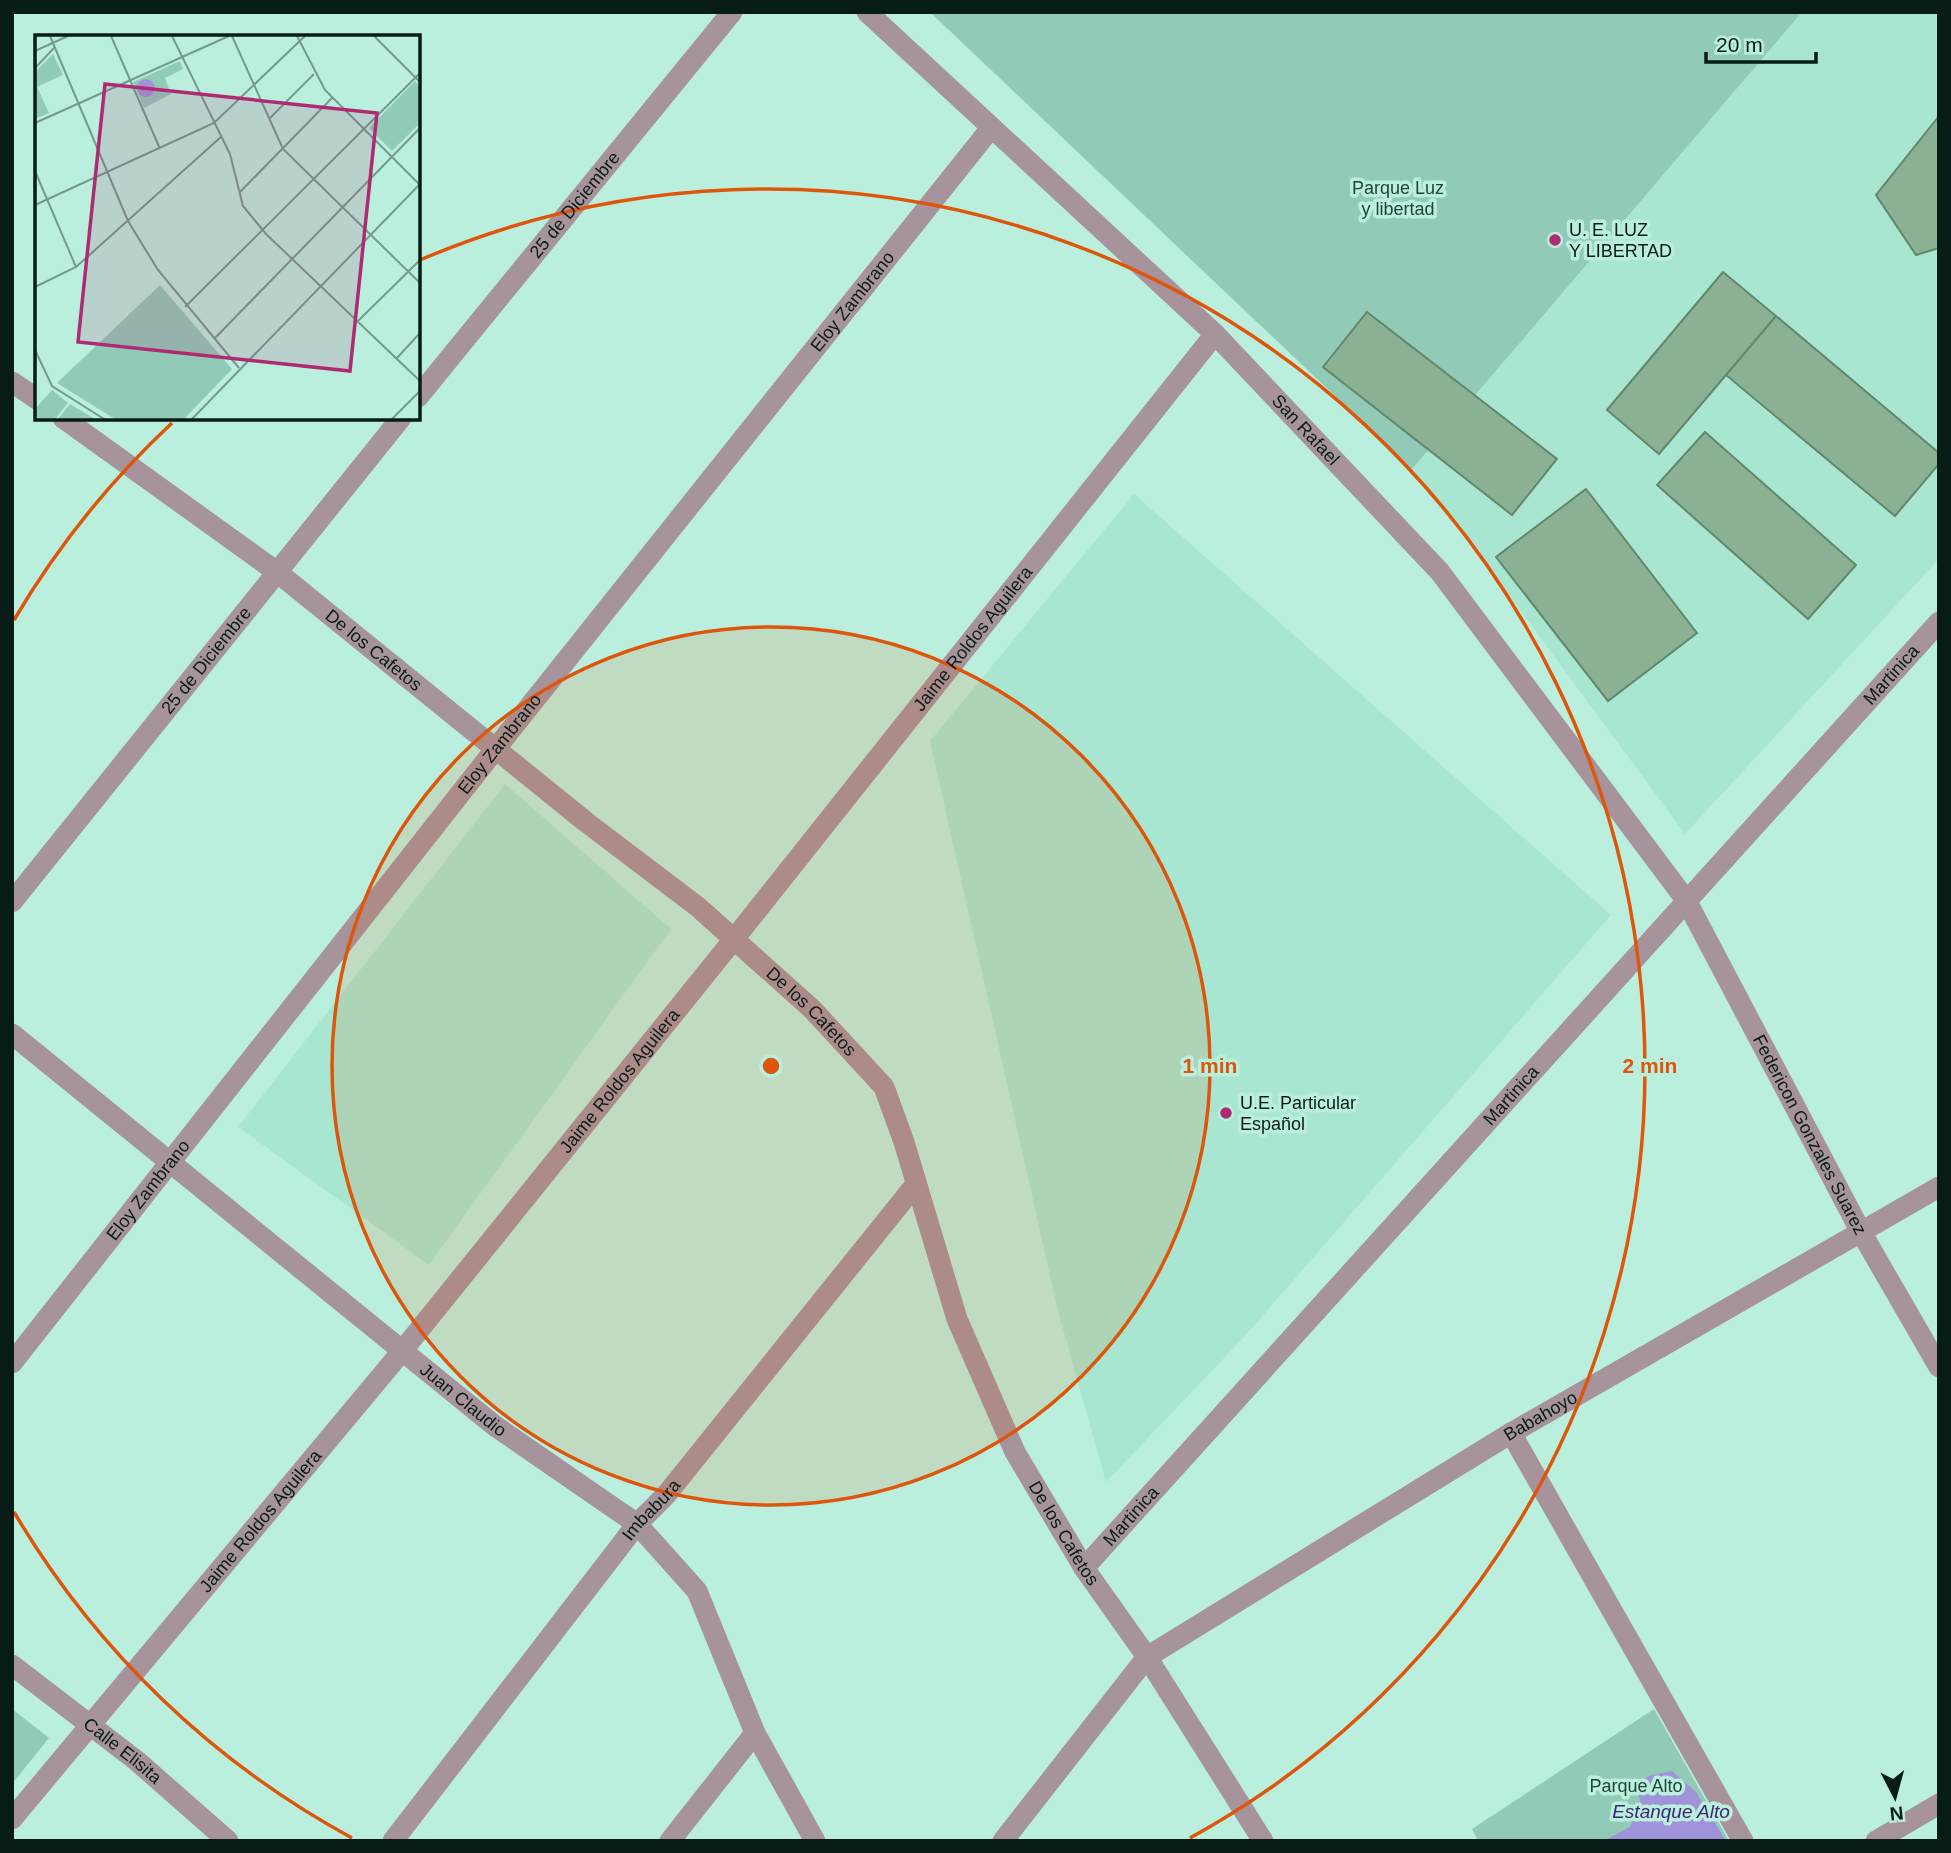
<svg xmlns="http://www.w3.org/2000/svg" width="1951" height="1853" font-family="Helvetica,sans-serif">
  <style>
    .built { fill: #a8e6d1 }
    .green { fill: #91cab7 }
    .water { fill: #a093d9 }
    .building { fill: #8bb194; stroke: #62876b; stroke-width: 2 }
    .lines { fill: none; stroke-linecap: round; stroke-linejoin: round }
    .street { stroke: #a7939b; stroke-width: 21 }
    .ring { fill: none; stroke: #dd560c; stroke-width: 3.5 }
    .poi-dot { fill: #ae2a72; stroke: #bbefdd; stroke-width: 2.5 }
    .labels { text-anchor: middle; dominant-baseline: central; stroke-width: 7; stroke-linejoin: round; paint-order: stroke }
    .park-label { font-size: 18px; fill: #1c463a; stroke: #bbefdd }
    .street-label { font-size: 18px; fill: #071c16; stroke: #bbefdd }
    .poi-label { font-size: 18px; fill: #071c16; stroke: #bbefdd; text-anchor: start }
    .water-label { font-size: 19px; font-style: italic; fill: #3e2677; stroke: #bbefdd }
    .inset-road { fill: none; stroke: #739b8d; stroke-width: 2 }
    .view { fill: #ae2a72; fill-opacity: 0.15; stroke: #ae2a72; stroke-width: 3.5 }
    .inset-edge { fill: none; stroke: #071c16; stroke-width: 3.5 }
    .centre { fill: #dd560c; stroke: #bbefdd; stroke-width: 3.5 }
    .ring-label { font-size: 21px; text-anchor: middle; font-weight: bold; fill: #dd560c; stroke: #bbefdd; stroke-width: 7; stroke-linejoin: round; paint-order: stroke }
  </style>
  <rect width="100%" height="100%" fill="#bbefdd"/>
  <path class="built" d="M930,12H1939V559L1685,834L1447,511L1412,469Z
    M1134,494L1611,915L1245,1336L1106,1482L1058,1311L930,741Z
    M505,784L671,929L429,1265L238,1127Z"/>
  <path class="green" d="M930,12H1802L1412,469Z
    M12,1709L49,1738L12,1784Z
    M1654,1709L1729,1841H1478L1472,1829Z"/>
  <path class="water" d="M1672,1771L1696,1792L1726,1841H1603L1630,1827L1641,1805L1637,1788L1648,1776Z"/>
  <path class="building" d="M1939,116V248L1916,255L1876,195Z
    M1723,272L1776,316L1659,454L1607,410Z
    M1367,312L1557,459L1512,515L1323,367Z
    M1776,316L1939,453V464L1895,516L1726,375Z
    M1705,432L1856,565L1808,619L1657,485Z
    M1586,489L1697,633L1608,701L1496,557Z"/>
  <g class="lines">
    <g class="street">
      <path id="s1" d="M867,12L1215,334L1440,572L1686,900L1861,1232L1939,1367"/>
      <path d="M12,382L37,399"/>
      <path id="s2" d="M418,397L732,12"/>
      <path id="s3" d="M63,418L277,572L586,822L698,907L812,1009L884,1087L904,1142L957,1319L1015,1452L1084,1568L1147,1657L1263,1841"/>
      <path id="s4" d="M12,902L401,418"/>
      <path id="s5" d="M12,1034L495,1426L637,1524L697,1591L755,1733L815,1841"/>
      <path id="s6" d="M12,1363L497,747L991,128"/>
      <path d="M1511,1433L1743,1841"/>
      <path id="s7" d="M1084,1568L1939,622"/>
      <path id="s8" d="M12,1665L137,1761L228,1841"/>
      <path id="s9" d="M12,1819L403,1350L734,939L1215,334"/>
      <path id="s10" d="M393,1841L637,1524L666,1495L916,1184"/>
      <path d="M670,1841L755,1733"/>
      <path id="s11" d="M1003,1841L1147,1657L1511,1433L1939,1187"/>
      <path d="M1876,1841L1939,1804"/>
    </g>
  </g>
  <circle cx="771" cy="1066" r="439" fill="#dd560c" fill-opacity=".12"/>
  <g class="ring">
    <circle cx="771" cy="1066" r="439"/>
    <path d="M352 1838A879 879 0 0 1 14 1512M14 620A879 879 0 0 1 172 423M420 260A879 879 0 0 1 1190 1838"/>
  </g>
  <g class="poi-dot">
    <circle cx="1555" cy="240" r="7"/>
    <circle cx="1226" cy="1113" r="7"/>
  </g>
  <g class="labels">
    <g class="park-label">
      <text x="1398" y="188">Parque Luz<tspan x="1398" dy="21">y libertad</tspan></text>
      <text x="1636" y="1786">Parque Alto</text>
    </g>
    <g class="street-label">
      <text stroke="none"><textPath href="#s2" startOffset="248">25 de Diciembre</textPath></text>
      <text stroke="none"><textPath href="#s6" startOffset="1354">Eloy Zambrano</textPath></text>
      <text stroke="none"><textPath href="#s1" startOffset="606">San Rafael</textPath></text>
      <text stroke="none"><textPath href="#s9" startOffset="1522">Jaime Roldos Aguilera</textPath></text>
      <text stroke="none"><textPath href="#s3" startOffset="388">De los Cafetos</textPath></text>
      <text stroke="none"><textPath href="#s4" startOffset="310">25 de Diciembre</textPath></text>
      <text stroke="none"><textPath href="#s7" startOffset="1204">Martinica</textPath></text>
      <text stroke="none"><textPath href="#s6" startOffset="788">Eloy Zambrano</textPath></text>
      <text stroke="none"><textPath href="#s3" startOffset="956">De los Cafetos</textPath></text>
      <text stroke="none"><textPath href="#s9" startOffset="956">Jaime Roldos Aguilera</textPath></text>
      <text stroke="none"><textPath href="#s7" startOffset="637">Martinica</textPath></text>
      <text stroke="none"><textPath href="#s1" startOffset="1477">Federicon Gonzales Suarez</textPath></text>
      <text stroke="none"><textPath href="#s6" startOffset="220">Eloy Zambrano</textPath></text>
      <text stroke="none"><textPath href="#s5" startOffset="581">Juan Claudio</textPath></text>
      <text stroke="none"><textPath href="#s11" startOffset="695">Babahoyo</textPath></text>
      <text stroke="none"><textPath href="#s10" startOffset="420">Imbabura</textPath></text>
      <text stroke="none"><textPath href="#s7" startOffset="70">Martinica</textPath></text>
      <text stroke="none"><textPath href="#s9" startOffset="388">Jaime Roldos Aguilera</textPath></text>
      <text stroke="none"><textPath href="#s3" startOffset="1544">De los Cafetos</textPath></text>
      <text stroke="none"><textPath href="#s8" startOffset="140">Calle Elisita</textPath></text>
    </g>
    <g class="poi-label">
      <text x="1569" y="230">U. E. LUZ<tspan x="1569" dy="21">Y LIBERTAD</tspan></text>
      <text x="1240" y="1103">U.E. Particular<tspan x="1240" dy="21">Español</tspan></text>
    </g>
    <g class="water-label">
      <text x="1671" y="1811">Estanque Alto</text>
    </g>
  </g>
  <g transform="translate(35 35)">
    <rect width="385" height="385" fill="#bbefdd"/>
    <path d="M18,19L28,40L2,52L14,78L0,84V37ZM145,26L148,34L130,43L136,59L109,73L98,47ZM380,46L385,51V88L357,116L334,93ZM125,250L197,334L149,384H80L22,348ZM17,355L33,368L20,384H0V374ZM35,369L60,384H23Z" fill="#91cab7"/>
    <path d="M102 53a9 9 0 1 1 18 0a9 9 0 1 1-18 0Z" fill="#a093d9"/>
    <path class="inset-road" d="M15,1L93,186L123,235L204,333M76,1L125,114M137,1L195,119L208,171L231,199L385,346M197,1L248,114L385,248M262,1L290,55L385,150M339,1L385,47M0,16L33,1M0,33L20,12M235,83L279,39M0,88L194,1M0,136L41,232M205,157L297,63M0,170L179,88L270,1M0,252L41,232L187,101M150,272L385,38M323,286L385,225M179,304L385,93M0,315L17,351L69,384M361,324L385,298M157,384L385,149M357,384L385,356"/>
    <path class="view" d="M70,49L342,78L315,336L43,307Z"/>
    <rect width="385" height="385" class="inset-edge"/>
  </g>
  <circle cx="771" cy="1066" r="10" class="centre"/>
  <g class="ring-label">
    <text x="1210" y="1073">1 min</text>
    <text x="1650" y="1073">2 min</text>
  </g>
  <rect width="1951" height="1853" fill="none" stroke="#071c16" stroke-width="28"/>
  <g transform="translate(1895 1797) rotate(174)" stroke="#bbefdd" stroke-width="5" paint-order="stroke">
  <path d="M0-5L12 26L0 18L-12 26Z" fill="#071c16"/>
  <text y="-10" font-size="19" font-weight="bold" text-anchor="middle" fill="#071c16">N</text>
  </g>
  <path d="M1706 52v10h110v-10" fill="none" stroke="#071c16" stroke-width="3.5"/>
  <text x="1716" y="52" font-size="21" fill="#071c16" stroke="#bbefdd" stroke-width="5" paint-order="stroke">20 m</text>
</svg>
